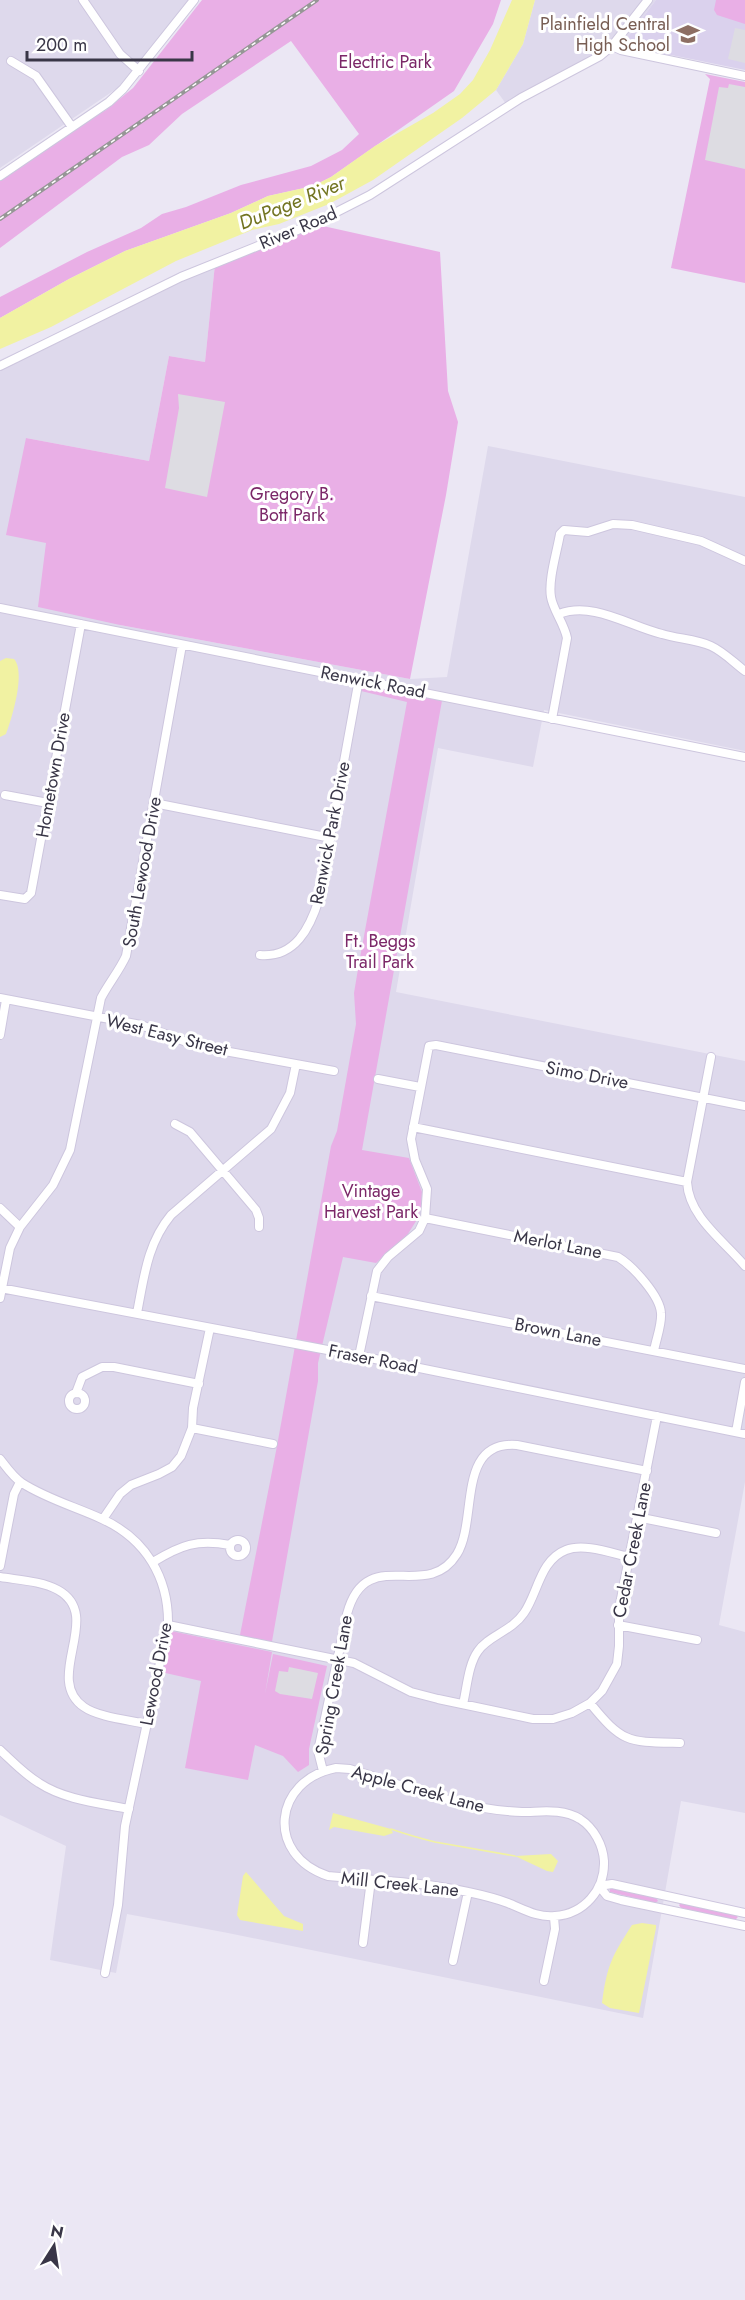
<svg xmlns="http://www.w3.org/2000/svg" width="745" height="2300" font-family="Jost,sans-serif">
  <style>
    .residential { fill: #ded9ec }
    .education { fill: #dad1ed }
    .green { fill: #e9afe6 }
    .parking { fill: #dddce2 }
    .water { fill: #f1f2a2 }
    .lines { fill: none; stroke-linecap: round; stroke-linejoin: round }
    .stream { stroke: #f1f2a2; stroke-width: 1.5 }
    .minor-casing { stroke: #cdc6de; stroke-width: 10 }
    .minor { stroke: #fff; stroke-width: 8 }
    .rail-casing { stroke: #969696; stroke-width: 4 }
    .rail { stroke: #fff; stroke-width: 1.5; stroke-dasharray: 4.5; stroke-linecap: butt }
    .labels { text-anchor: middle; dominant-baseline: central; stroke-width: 6; stroke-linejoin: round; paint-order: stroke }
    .education-label { font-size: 18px; fill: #785e54; stroke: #fff; text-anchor: end }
    .park-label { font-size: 18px; fill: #7b2768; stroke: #fff }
    .street-label { font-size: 18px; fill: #393647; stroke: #fff }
    .water-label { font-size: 20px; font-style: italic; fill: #727421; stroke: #fff }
  </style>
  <rect width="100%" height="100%" fill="#ebe7f4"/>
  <path class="residential" d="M0,0H197L184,21L116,89L0,168Z
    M535,0H656L622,45L509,108L496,90L523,44Z
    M215,264L205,362L169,356L149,461L26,438L46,543L120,625L410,679L447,677L488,446L745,497V751L544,710L533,767L438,748L396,992L745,1061V1482L719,1625L745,1632V1813L681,1801L643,2018L228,1933L127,1914L116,1973L50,1960L66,1846L0,1815V360L201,265Z"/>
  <path class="education" d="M656,0H745V70L622,45Z"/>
  <path class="green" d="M202,0H501L493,24L454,91L331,177L313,186L268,196L231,213L125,251L69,279L0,318V297L87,252L141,228L162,214L186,207L241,185L311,166L342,150L359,134L291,41L182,114L149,145L122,157L0,248V180L83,123L106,110L133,88Z
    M716,0H745V24L717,15L714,10Z
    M705,74L745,82V283L671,268L710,79Z
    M314,224L440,252L448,391L458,422L446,495L410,679L120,625L38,607L46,543L6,535L26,438L149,461L169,356L205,362L215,264Z
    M363,680L443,695L362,1150L409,1158L422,1192L421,1207L418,1218L406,1237L376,1263L343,1257L318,1363V1381L271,1647L239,1640L277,1446L331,1146L337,1131L356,1024L354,993L359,963L407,702L361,691Z
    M171,1631L272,1652L265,1694L273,1654L327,1666L309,1749V1765L298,1772L283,1756L255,1745L248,1780L185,1768L201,1681L161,1672Z
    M610,1888L656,1898L658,1901L655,1903L610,1892Z
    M681,1903L734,1914L738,1917L735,1920L681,1908L679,1905Z"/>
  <path class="parking" d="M735,28L745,30V63L728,59Z
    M729,84L745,87V169L705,160L719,87L728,88Z
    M178,394L225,402L207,497L165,488L179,408Z
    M289,1667L318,1673L312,1699L280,1694L275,1691L279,1671L288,1672Z"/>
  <path class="water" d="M512,0H535L523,44L496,90L462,118L373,180L329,204L279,224L252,230L176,261L51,327L0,349V318L69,279L125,251L231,213L268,196L313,186L331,177L375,146L433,113L460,94L473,80L490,50Z
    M6,658L14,659C26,672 12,718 6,734L0,737V661Z
    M333,1813L391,1829L393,1833L384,1836L334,1827L329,1830Z
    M551,1854L558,1861L553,1872L547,1871L515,1856Z
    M246,1872L284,1916L303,1924V1931L240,1920L237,1915L243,1876Z
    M642,1923L656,1925V1928L639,2013L610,2008L602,2003C607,1965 612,1956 632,1925Z"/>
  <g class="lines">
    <path class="stream" d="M391,1829C408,1835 419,1838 435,1842L515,1856"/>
    <g class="minor-casing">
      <path id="minor" d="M83,0L120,54L139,71
        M612,46L621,50L745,76
        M11,61L36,76L72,127
        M0,176L109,102L123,89L194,0
        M0,366L181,277L315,223L370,195L521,98L600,56L612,46L648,0
        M0,608L745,757
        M559,614C593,601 629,626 662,634C678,639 696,639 711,646C724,652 734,663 745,671
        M552,719L567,638C564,623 553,610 551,597C548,580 557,552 560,534L564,530L588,532L613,524L632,525L701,541L745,561
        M5,795L48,803
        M154,803L331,838
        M0,895L25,899L31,893L81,624
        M260,955C295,958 310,928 319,899L359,679
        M0,998L141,1025L197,1046L334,1071
        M0,1035L6,1000
        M711,1057L687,1182C689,1217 723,1240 745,1266
        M378,1079L420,1087
        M175,1124L190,1132L256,1210L259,1218V1227
        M413,1127L687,1182
        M0,1208L20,1227
        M425,1218L618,1257C633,1266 660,1296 661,1313C662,1325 656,1339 654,1351
        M0,1288L370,1358L745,1434
        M371,1296L745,1369
        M0,1298L10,1248L20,1227L53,1185L70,1150L101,998C109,983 119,971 126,956L182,645
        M137,1313C144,1278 147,1244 171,1215L271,1129L290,1093L296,1064
        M359,1356L377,1271L388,1257L419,1231L425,1218L427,1189L415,1160L411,1139L429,1046L436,1045L745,1106
        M69 1401a8 8 0 1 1 16 0a8 8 0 1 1-16 0Z
        M76,1393L82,1377L102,1367H114L199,1384
        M192,1428L273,1444
        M736,1432L745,1382
        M0,1459C7,1468 13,1477 22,1483C47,1499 76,1507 102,1519C146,1539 169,1578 168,1625L125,1826L118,1905L105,1973
        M637,1517L716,1533
        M103,1519L120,1494L131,1485L159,1474L172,1467L181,1456L192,1428L193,1408L210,1328
        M230 1548a8 8 0 1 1 16 0a8 8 0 1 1-16 0Z
        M153,1562C181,1545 197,1539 230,1545
        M0,1566L14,1494L20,1482
        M0,1577C18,1580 42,1581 58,1590C105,1616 42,1678 84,1707C98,1717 129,1720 146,1724
        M168,1625L354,1663L411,1692L438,1699L533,1719H553L572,1713L590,1703L602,1691L617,1664L619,1646V1609L657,1416
        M618,1625L697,1640
        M590,1703C623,1744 629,1742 680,1743
        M463,1704C467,1688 468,1665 478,1651C488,1636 512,1631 524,1613C538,1593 540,1560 566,1550C584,1543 611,1553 629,1557
        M0,1750C12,1761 24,1774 39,1783C65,1800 99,1803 129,1809
        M336,1768L350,1769C406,1786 463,1810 522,1812C541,1812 562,1808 580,1819C594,1828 603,1845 604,1861C605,1890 584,1914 555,1916C538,1918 523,1909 508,1903C495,1898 482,1895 468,1892C423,1882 374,1880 328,1876C265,1855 273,1780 336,1768Z
        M323,1771L318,1751L347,1614C366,1542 426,1604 457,1554C478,1520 456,1440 517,1445L647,1471
        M599,1886L607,1896L621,1900L745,1926
        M599,1886L612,1884L745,1913
        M363,1943L371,1880
        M453,1961L468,1892
        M544,1981L555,1929L554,1917"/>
    </g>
    <use href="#minor" class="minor"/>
    <g class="rail-casing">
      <path id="rail" d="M0,219L317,0"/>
    </g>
    <use href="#rail" class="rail"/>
  </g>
  <defs>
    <g id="school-bare" transform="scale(1.8)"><path d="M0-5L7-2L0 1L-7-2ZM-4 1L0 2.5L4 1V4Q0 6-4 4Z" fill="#8d6e63" stroke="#fff" stroke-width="2.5" paint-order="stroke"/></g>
  </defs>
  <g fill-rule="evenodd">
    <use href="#school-bare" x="688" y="34"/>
  </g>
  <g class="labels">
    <g class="education-label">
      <text x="670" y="24">Plainfield Central<tspan x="670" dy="21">High School</tspan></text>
    </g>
    <g class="park-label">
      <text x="385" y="62">Electric Park</text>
      <text x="292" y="494">Gregory B.<tspan x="292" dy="21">Bott Park</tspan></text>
      <text x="380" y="941">Ft. Beggs<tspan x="380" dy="21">Trail Park</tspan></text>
      <text x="371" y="1191">Vintage<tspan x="371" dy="21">Harvest Park</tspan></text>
    </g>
    <g class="street-label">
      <text transform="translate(298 228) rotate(-23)">River Road</text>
      <text transform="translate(373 682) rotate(11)">Renwick Road</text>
      <text transform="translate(53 775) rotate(-80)">Hometown Drive</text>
      <text transform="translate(330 833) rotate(-79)">Renwick Park Drive</text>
      <text transform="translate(142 872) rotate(-80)">South Lewood Drive</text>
      <text transform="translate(167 1035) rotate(14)">West Easy Street</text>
      <text transform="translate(587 1075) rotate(11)">Simo Drive</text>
      <text transform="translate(558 1244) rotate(11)">Merlot Lane</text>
      <text transform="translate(558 1332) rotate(11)">Brown Lane</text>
      <text transform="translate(373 1359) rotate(11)">Fraser Road</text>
      <text transform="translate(632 1550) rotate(-79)">Cedar Creek Lane</text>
      <text transform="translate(156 1674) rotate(-79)">Lewood Drive</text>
      <text transform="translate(334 1685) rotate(-80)">Spring Creek Lane</text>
      <text transform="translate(418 1789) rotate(15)">Apple Creek Lane</text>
      <text transform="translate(400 1884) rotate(6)">Mill Creek Lane</text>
    </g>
    <g class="water-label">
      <text transform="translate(292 203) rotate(-22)">DuPage River</text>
    </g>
  </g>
  <g transform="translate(54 2246) rotate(12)" stroke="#ffffff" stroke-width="4.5" paint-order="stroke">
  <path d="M0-4.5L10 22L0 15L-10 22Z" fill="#393647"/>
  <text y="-9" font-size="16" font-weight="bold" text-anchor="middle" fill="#393647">N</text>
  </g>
  <path d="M27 51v9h165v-9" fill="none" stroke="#393647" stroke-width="3"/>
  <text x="36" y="51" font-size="18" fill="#393647" stroke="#ffffff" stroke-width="4.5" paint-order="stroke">200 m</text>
</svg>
